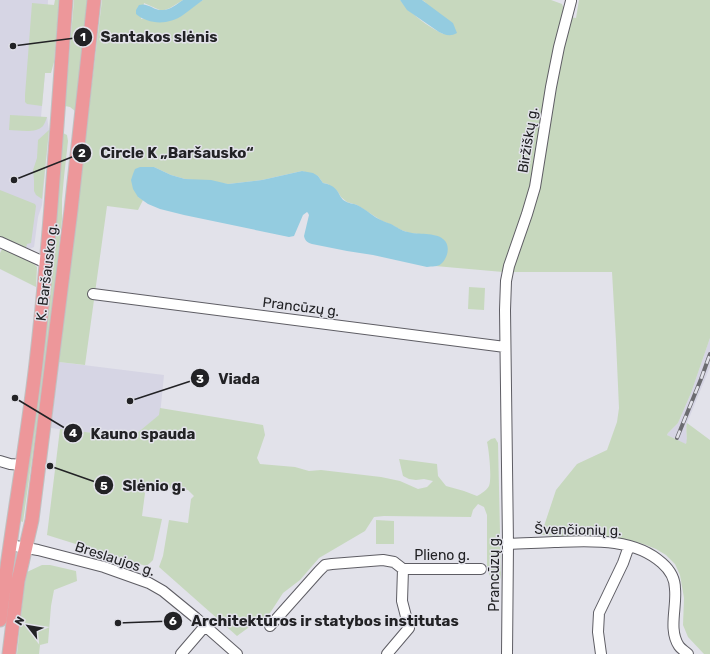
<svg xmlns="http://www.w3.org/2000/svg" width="710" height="654" font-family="Rubik,sans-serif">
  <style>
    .built { fill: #d6d5e4 }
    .green { fill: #c7d8be }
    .water { fill: #94cce0 }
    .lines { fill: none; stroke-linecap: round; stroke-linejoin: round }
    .minor-casing { stroke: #5e5d64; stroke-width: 12 }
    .major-casing { stroke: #c1c1c2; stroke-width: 15 }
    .minor { stroke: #fff; stroke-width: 10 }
    .major { stroke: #ed979a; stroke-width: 13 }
    .rail-casing { stroke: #6c6c71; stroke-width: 4 }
    .rail { stroke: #e2e2ea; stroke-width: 2.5; stroke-dasharray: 8; stroke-linecap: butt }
    .labels { text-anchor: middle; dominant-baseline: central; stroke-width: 3; stroke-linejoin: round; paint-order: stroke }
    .street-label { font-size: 14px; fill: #222225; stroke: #e2e2ea }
    .leader { fill: none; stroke: #222225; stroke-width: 1.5 }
    .callout-dot { fill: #222225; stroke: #e2e2ea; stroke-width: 1.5 }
    .mark-label { font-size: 12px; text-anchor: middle; font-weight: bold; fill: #fff }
    .callout-label { font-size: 15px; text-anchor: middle; font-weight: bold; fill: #222225; stroke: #e2e2ea; stroke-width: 3; stroke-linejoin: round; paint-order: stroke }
  </style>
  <rect width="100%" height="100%" fill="#e2e2ea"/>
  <path class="built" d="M0,0H48L45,73L41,117H47L49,130L42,205L38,217L34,247L29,249L0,236Z
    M710,338V367L687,423L686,428L687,441L686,444H685L667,435L668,433L678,423L691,393Z
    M59,362L164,375L160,415L136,434L127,437L51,428Z"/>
  <path class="green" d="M55,0H59L54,62L51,73H45L42,106L27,104L25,102V95L32,3L54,5Z
    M74,0H88L75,111L70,107L65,106Z
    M102,0H183L170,8L162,11L144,3L141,19L195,5L203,0H400C411,14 427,26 443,34L425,2L422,0H551L562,4L564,9L554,51L533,180L526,206L509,251L503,272L435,266L441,264L436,236L410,233L401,230L392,225L382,221L357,205L347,202L341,197L338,192L328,184L323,183L318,176L302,171L262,180L228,184L185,179L171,175L154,167H140L138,197L143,200L138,210L107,206L85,365L59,362Z
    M579,0H710V338L691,393L678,423L668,433L667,435L686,444C688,437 685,430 687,423L710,440V654H704L688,637L683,625L684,598L680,575L675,564L666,555L656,549L646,545L626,539L541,535L556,490L577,464L607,450L617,422L619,408L616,341L612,272H511L552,108L570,17L576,18Z
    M10,115L47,117C46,120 45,123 43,126C36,134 18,130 9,130Z
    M49,130L42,199L36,195L34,191V180L33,170L37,158L38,140Z
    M63,133L67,135L68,141L64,177L62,199V219L56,275L40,403L23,522L20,521L37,404L49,301Z
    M0,190L35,204L36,206L31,243L27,244L26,248L0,236Z
    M2,249H3L33,263L37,267L36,287L0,269V253Z
    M469,287L485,288L484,310L468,309Z
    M160,408L263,425L265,435L257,458L260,464L295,467L309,471L321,470L381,477L400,481L418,489L427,487L433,481L424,479L416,480L409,479L403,476L399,459L437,464L438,476L446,486L464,491L477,496C482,493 486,491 489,486C492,479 489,450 487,442L491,439L495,438L498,443L501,578L497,581L490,576L487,569V515L484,507L478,504L473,510L471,517L384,516L374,517L365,531L319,558L300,580L283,593L270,613L263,617L237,636L159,567L163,556L169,520L188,523L191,499L194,496L188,490L148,485L143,491L145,493L142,516L162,519L153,560L149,564L146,566L47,535L60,429L127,437L136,434L159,415Z
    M376,520L394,521V544H376Z
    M42,565H50L76,571L77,581L54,590L51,606L48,643L40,645L39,654H17L24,588L27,572Z"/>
  <path class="water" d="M183,0H203C196,5 190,10 183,15C169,25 149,25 136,14V10L139,5C148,2 154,11 163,10C170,10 177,4 183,0Z
    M400,0H422L453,23L457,33C450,37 445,35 439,32L407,10Z
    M140,167H154L171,175L185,179L211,180L228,184L262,180L302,171L313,173L318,176L323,183C329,184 334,186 338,192C340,195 341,199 345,201C349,204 353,203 357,205C366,209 373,217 383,221C385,222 388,223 391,224C397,227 401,231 408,232C418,235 435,232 443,239C451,245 448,258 441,264C438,267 432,266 427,267L373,255L347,251L312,244C308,243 305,241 304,236L309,215L308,213L307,212L303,215L294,236L289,237L184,215L160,209L148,204L138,197L133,189L131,180L133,174L135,169Z"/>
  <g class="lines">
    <g class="minor-casing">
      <path id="minor" d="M0,242L46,263
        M93,294L505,347
        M0,461L10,464L22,465
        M508,544C524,543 539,543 554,542C589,541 633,537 662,563C670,570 675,578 675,589C677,607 668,630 679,646C681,649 685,651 688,654
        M10,545L38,550L104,567L149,583L163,591L196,618L237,654
        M403,569H481
        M270,626L319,571L325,565L332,564L383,560L394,562L403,569L402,601L409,628L387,654
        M181,654L205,626
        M507,654L508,544L505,310L506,281L509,266L527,214L535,187L551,87L559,47L571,1
        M601,654L598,632L599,613L623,563L629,546"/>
    </g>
    <g class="major-casing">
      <path id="major" d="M0,620C10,534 26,449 36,363C50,242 57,121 66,0
        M9,654L18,581L32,520L51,369L71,210L94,0"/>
    </g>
    <use href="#minor" class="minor"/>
    <use href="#major" class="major"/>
    <g class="rail-casing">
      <path id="rail" d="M677,438L701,379L710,354"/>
    </g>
    <use href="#rail" class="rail"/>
  </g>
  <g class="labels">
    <g class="street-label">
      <text transform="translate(528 140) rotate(-81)">Biržiškų g.</text>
      <text transform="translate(47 272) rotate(-83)">K. Baršausko g.</text>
      <text transform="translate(301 307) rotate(7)">Prancūzų g.</text>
      <text transform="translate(578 530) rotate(1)">Švenčionių g.</text>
      <text x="442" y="555">Plieno g.</text>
      <text transform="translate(115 559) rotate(18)">Breslaujos g.</text>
      <text transform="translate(494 573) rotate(-90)">Prancūzų g.</text>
    </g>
  </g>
  <path class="leader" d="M13 46L83 37M14 180L82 153M130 401L200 378M15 398L73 433M50 466L104 485M118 623L173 621"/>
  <g class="callout-dot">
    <circle cx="13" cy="46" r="4"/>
    <circle cx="14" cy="180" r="4"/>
    <circle cx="130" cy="401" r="4"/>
    <circle cx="15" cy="398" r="4"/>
    <circle cx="50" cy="466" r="4"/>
    <circle cx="118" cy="623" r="4"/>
    <circle cx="83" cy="37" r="10"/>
    <circle cx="82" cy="153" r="10"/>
    <circle cx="200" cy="378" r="10"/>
    <circle cx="73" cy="433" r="10"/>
    <circle cx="104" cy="485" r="10"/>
    <circle cx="173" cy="621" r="10"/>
  </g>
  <g class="mark-label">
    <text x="83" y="41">1</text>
    <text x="82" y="157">2</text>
    <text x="200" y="383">3</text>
    <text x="73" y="437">4</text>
    <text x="104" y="490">5</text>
    <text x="173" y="625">6</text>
  </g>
  <g class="callout-label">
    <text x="159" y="42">Santakos slėnis</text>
    <text x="177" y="158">Circle K „Baršausko“</text>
    <text x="239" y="384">Viada</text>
    <text x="143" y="439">Kauno spauda</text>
    <text x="154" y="491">Slėnio g.</text>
    <text x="325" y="626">Architektūros ir statybos institutas</text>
  </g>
  <g transform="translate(28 626) rotate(301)" stroke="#e2e2ea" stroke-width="3" paint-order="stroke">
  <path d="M0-3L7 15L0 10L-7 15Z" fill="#222225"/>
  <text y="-6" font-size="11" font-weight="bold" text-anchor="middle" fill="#222225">N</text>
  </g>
</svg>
